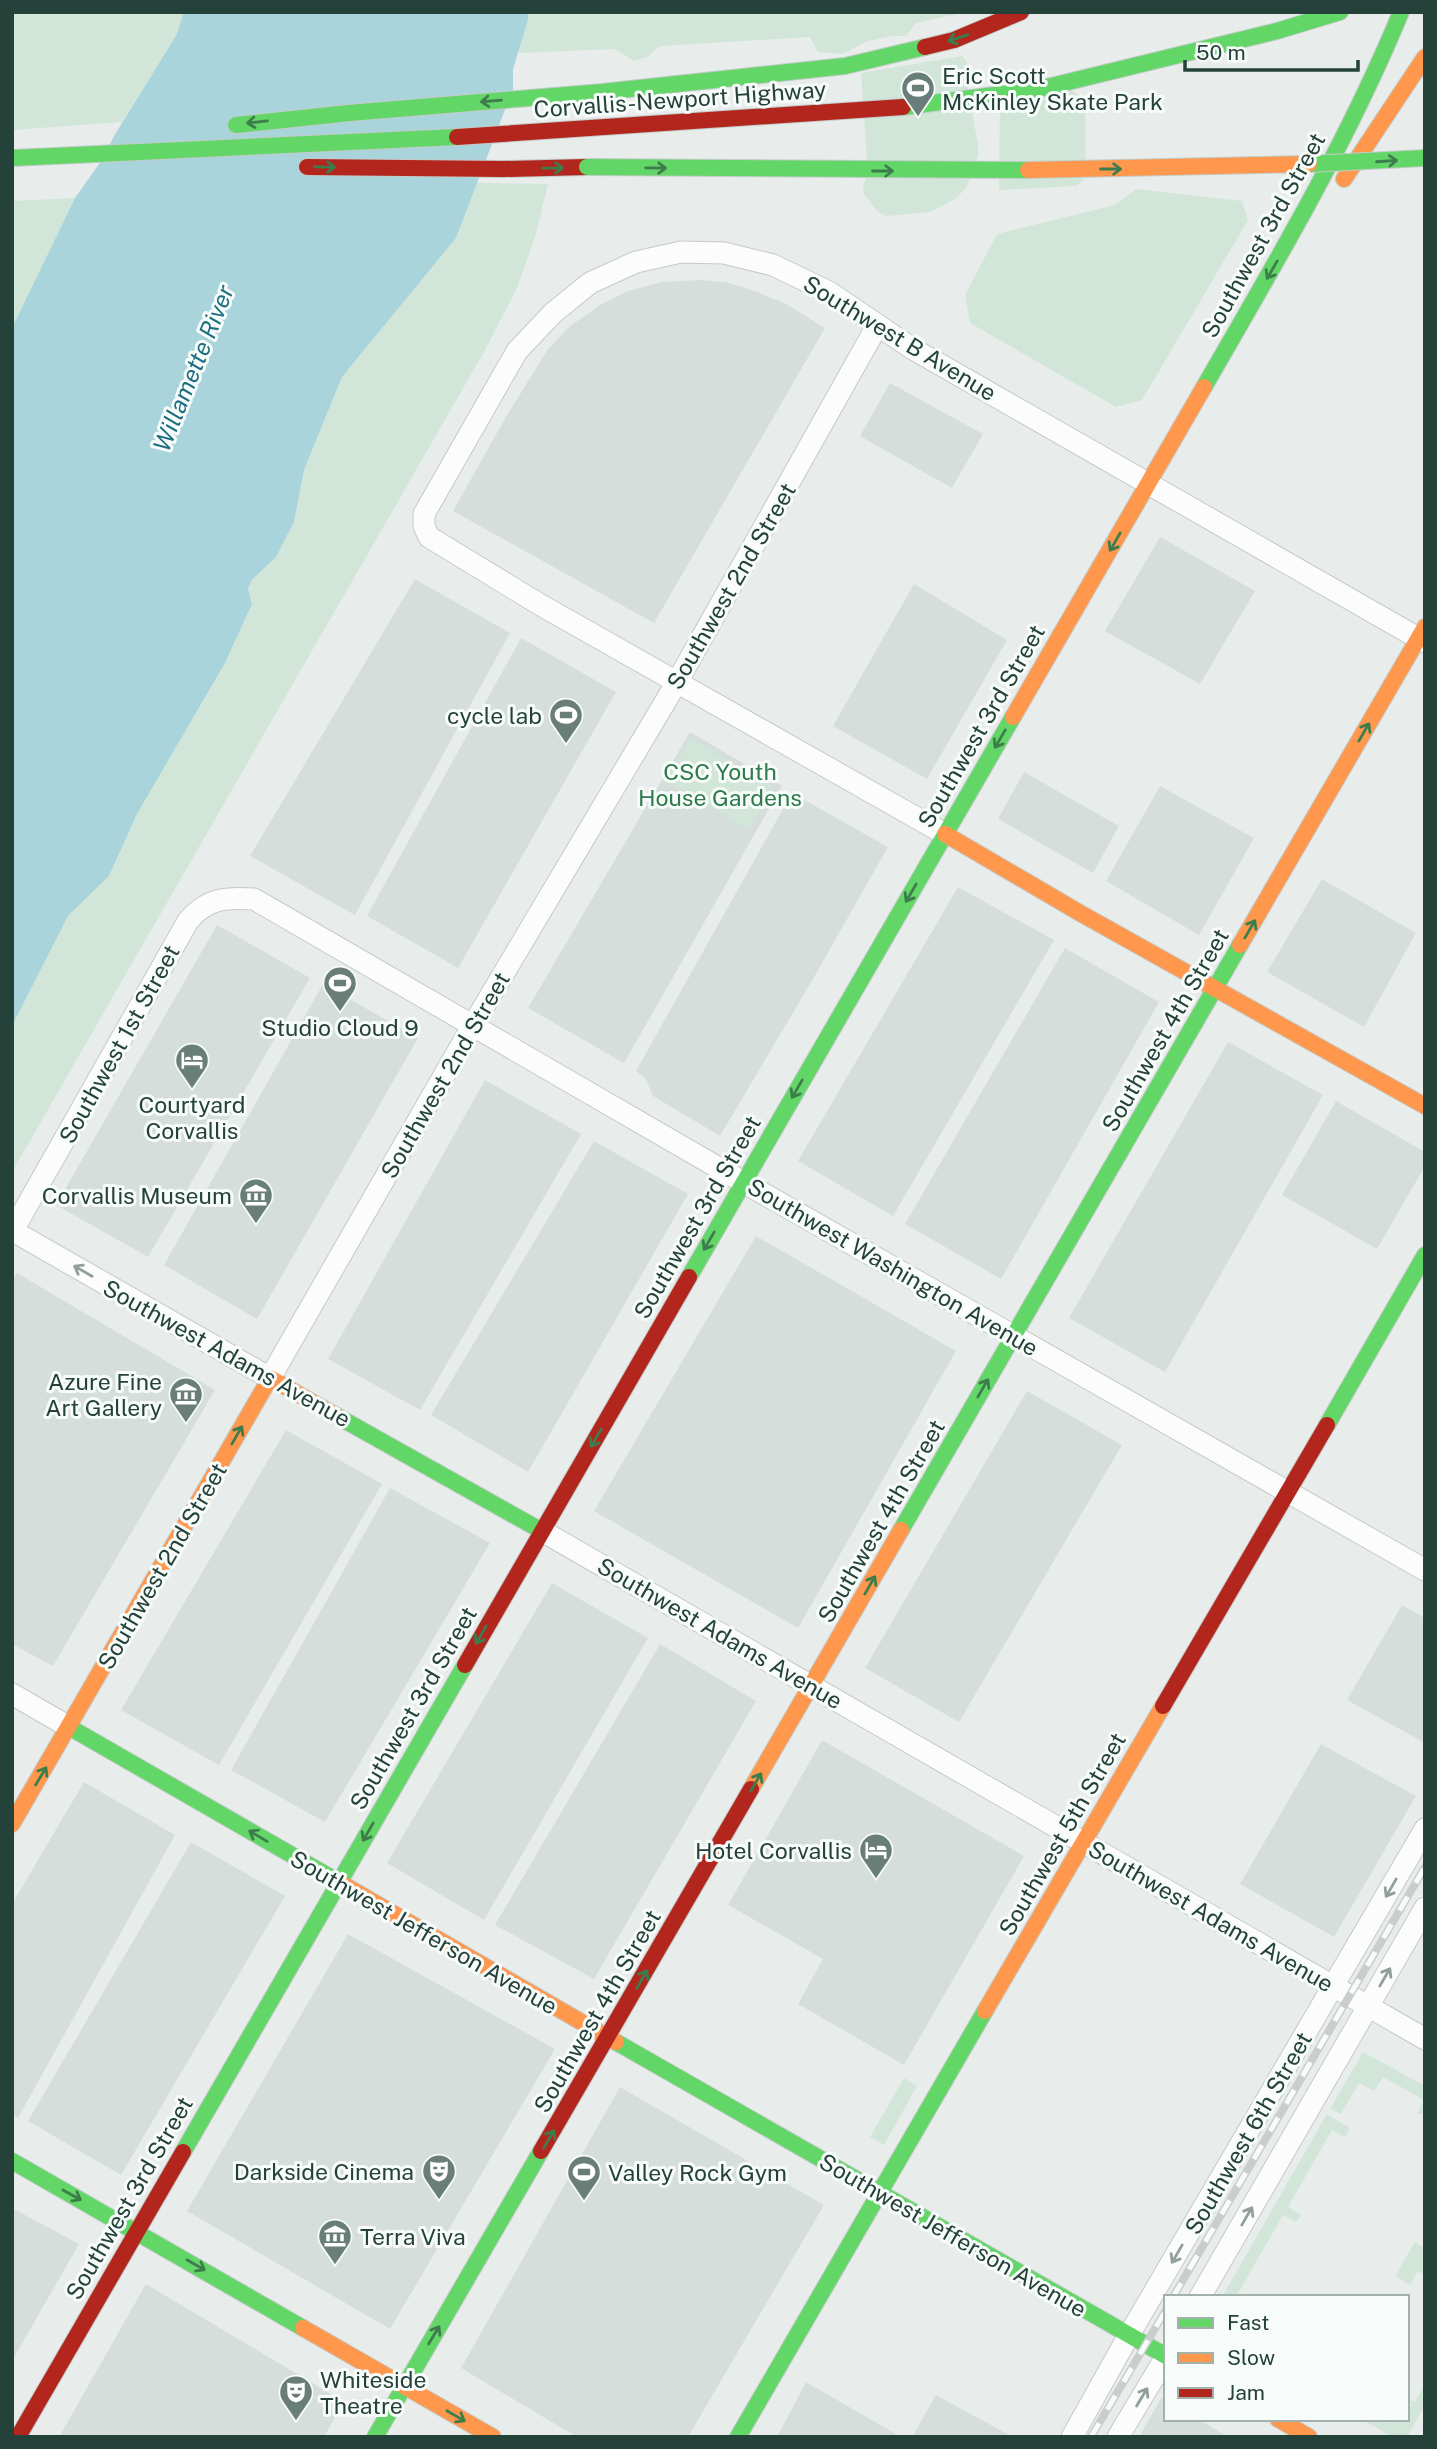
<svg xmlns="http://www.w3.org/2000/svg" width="1437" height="2449" font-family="'Public Sans',sans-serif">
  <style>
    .built { fill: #d6dedb }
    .green { fill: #d1e6d8 }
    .water { fill: #a9d4db }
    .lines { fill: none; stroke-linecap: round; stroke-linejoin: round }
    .street-casing { stroke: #c5cac8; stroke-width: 23 }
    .fast-casing { stroke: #c3cbc8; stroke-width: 18 }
    .slow-casing { stroke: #c3cbc8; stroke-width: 18 }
    .jam-casing { stroke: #c3cbc8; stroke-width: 18 }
    .street { stroke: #fcfcfc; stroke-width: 21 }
    .fast { stroke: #63d668; stroke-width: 16 }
    .slow { stroke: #ff974d; stroke-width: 16 }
    .jam { stroke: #b3261e; stroke-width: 16 }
    .rail-casing { stroke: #c9cdcc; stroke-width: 8 }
    .rail { stroke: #f7fbf9; stroke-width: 5; stroke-dasharray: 16; stroke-linecap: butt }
    .fast-bridge-casing { stroke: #c3ccc9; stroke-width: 18; stroke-linecap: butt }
    .slow-bridge-casing { stroke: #c3ccc9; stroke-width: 18; stroke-linecap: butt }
    .fast-bridge { stroke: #63d668; stroke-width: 16 }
    .slow-bridge { stroke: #ff974d; stroke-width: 16 }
    .oneway { stroke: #3d7d4c }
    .oneway2 { stroke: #909f9b }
    .labels { text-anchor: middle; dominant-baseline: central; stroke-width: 6; stroke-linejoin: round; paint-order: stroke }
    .poi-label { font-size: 23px; fill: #24423a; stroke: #f7fbf9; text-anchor: end }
    .street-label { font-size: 23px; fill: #24423a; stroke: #f7fbf9 }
    .park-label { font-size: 23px; fill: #2d7a4b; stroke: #f7fbf9 }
    .water-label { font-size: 24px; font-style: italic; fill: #1c6f80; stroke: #f7fbf9 }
  </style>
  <rect width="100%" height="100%" fill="#e8edeb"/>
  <path class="built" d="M699,280L726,282L755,291L786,304L825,328L654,623L453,511L507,415L548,349L570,326L600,305L628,291L662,282Z
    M890,383L983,434L952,488L860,436Z
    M1160,537L1255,591L1200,684L1105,631Z
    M415,579L510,633L355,915L250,856Z
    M914,584L1007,640L927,779L833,726Z
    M521,638L616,692L458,968L367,916Z
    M690,732L782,786L624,1063L528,1008Z
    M1024,772L1119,826L1093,873L998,819Z
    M1160,786L1254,838L1199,935L1106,881Z
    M792,793L888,847L813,979L720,1136L653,1096L646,1079L636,1071Z
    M1322,879L1416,933L1364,1027L1267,972Z
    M958,887L1054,940L893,1216L798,1161Z
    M217,925L310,978L148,1257L56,1205Z
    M1065,948L1159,1002L1001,1279L905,1224Z
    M323,984L418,1038L257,1319L164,1265Z
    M1228,1042L1323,1095L1165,1372L1069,1318Z
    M485,1080L581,1134L420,1410L328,1359Z
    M1336,1101L1425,1152V1166L1377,1249L1282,1195Z
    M594,1141L688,1194L528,1472L431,1415Z
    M756,1236L956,1351L798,1628L594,1511Z
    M17,1273L215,1390L53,1666L12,1644V1281Z
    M1027,1391L1122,1445L959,1722L865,1668Z
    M286,1430L382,1484L219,1765L121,1710Z
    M390,1488L490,1543L325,1822L231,1770Z
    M552,1583L648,1638L484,1920L387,1863Z
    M1402,1605L1425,1618V1743L1347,1700Z
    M660,1644L756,1701L594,1979L495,1925Z
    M822,1740L1024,1856L904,2065L798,2004L823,1959L728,1905Z
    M1321,1744L1416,1796L1334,1937L1240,1884Z
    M84,1782L175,1835L18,2118L12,2115V1904Z
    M191,1842L285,1896L121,2175L28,2121Z
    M348,1934L555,2049L390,2329L187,2211Z
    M620,2087L824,2205L688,2437H577L461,2368Z
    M12,2208L79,2244L12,2361Z
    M146,2284L344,2402L324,2437H59Z
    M806,2382L901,2437H777Z
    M936,2395L1013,2437H912Z
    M1161,2398L1166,2401V2419H1198L1228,2437H1139Z"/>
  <path class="green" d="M12,12H184L177,34L122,122L12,130Z
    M520,12H967L916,23L906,36H893L867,41L843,54L818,52L810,37L660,46L647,57L634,61L615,49L518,53L522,38Z
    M962,56L967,62L968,91L978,145V156L966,188L955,199L930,212L886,216L877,211L864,194L863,186L868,173L861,73Z
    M1068,87L1085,101L1086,177L1077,186L999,190L1000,90Z
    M476,183L548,184L535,237L517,288L484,352L12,1172V1026L68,916L109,876L137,814L225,663L252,604L248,589L252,580L276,557L294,522L304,470L342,377L456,238Z
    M1136,189L1242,201L1248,220L1142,400L1116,407L970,323L965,295L997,234L1115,205Z
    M75,198L12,328V201Z
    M691,739L773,787L748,829L667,781Z
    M1363,2052L1425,2086V2114H1417L1424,2100L1383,2077L1374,2091L1359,2083L1341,2114L1330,2109Z
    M904,2078L917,2086L884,2145L870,2137Z
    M1327,2114L1350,2128L1345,2137L1332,2130L1288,2207L1301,2215L1296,2222L1283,2215L1236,2297H1222Z
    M1415,2242L1425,2248V2259L1422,2264L1425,2266V2275L1418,2271L1410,2285L1395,2276Z
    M1423,2388L1425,2389V2405L1407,2437H1392L1362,2419H1382L1389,2423L1392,2419H1407V2413L1412,2404L1407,2401V2398L1415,2402Z"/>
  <path class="water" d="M184,12H528V20L513,69V89L456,238L342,377L304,470L294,522L276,557L252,580L248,589L252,604L225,663L137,814L109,876L68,916L12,1026V328L75,198L104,157L114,136L177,34Z"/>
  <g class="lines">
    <g class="street-casing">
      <path id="street" d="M945,834L539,604L429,537L424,526V514L517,351L553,313L590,283L636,262L681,252L724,253L773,265L829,292L913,349L1425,642
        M13,1231L270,1378L473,1025L677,682L877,326
        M12,1232L188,921C207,898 226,897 254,899L743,1182L1425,1570
        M542,1531L1425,2039
        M12,1694L69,1727
        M1200,2297L1425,1908
        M1072,2437L1129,2335L1425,1829
        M1118,2437L1166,2357"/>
    </g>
    <g class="fast-casing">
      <path id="fast" d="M903,107L1039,89L1277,31L1340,12
        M236,125L349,113L602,92L845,66L925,47
        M12,158L457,137
        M1204,387C1275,264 1347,143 1401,12
        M689,1277L1013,717
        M335,1415L542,1531
        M1327,1425L1425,1255
        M901,1530L1240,945
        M69,1727L344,1885
        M616,2042L1166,2356
        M183,2152L465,1665
        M12,2161L303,2328
        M375,2437L541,2151
        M738,2437L985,2011"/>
    </g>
    <g class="slow-casing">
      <path id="slow" d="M1344,179L1425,57
        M1013,717L1204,387
        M945,834L1080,913L1425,1106
        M1240,945L1425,627
        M751,1789L901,1530
        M12,1824L270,1378L335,1415
        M344,1885L616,2042
        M985,2011L1163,1706
        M303,2328L493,2437
        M1278,2419L1309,2437"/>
    </g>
    <g class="jam-casing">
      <path id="jam" d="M925,47L954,40L1021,12
        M457,137L903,107
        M307,167L504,169L587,167
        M465,1665L689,1277
        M1163,1706L1327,1425
        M541,2151L751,1789
        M18,2437L183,2152"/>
    </g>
    <use href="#street" class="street"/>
    <use href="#fast" class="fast"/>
    <use href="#slow" class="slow"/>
    <use href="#jam" class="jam"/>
    <g class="rail-casing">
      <path id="rail" d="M1173,2297L1425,1867
        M1091,2437L1166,2310"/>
    </g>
    <use href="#rail" class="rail"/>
    <g class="fast-bridge-casing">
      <path id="fast-bridge" d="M1309,164L1425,158
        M587,167L1028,170"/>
    </g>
    <g class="slow-bridge-casing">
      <path id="slow-bridge" d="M1028,170L1309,164"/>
    </g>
    <use href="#fast-bridge" class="fast-bridge"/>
    <use href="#slow-bridge" class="slow-bridge"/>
  </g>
  <defs><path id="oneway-shaft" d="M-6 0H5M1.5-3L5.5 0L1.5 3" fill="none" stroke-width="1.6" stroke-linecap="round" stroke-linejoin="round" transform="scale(1.75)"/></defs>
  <g class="oneway">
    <use href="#oneway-shaft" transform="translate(958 38) rotate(161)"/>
    <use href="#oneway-shaft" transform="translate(491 101) rotate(175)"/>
    <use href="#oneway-shaft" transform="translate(257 122) rotate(174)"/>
    <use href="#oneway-shaft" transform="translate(1387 161) rotate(-4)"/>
    <use href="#oneway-shaft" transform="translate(325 167) rotate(1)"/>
    <use href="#oneway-shaft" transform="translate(553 168) rotate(-1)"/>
    <use href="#oneway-shaft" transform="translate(656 168) rotate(1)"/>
    <use href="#oneway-shaft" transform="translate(1111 169)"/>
    <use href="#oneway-shaft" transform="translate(883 171)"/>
    <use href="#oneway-shaft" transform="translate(1272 270) rotate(120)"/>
    <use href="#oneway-shaft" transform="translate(1115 542) rotate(120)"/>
    <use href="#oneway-shaft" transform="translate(1364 732) rotate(-60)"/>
    <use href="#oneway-shaft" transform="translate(1000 739) rotate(120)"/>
    <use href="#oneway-shaft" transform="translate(911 893) rotate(120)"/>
    <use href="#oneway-shaft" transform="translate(1250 929) rotate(-60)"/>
    <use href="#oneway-shaft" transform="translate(797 1089) rotate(120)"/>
    <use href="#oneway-shaft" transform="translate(709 1241) rotate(120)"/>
    <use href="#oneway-shaft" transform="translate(983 1388) rotate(-60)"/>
    <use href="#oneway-shaft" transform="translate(237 1435) rotate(-60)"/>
    <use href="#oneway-shaft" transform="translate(596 1438) rotate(120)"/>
    <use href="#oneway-shaft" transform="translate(870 1585) rotate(-60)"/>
    <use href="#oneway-shaft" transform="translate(481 1635) rotate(120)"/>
    <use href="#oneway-shaft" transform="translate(41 1776) rotate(-59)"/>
    <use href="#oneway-shaft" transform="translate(756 1782) rotate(-60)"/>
    <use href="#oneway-shaft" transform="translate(368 1832) rotate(120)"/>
    <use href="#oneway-shaft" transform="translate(258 1836) rotate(-149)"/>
    <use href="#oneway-shaft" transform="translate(642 1979) rotate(-60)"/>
    <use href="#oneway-shaft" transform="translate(549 2139) rotate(-60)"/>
    <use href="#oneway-shaft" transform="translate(72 2195) rotate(29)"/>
    <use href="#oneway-shaft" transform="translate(196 2265) rotate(30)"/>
    <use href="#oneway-shaft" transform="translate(434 2335) rotate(-59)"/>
    <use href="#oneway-shaft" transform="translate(456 2416) rotate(30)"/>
  </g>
  <g class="oneway2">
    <use href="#oneway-shaft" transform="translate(83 1271) rotate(-150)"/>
    <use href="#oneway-shaft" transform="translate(1391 1888) rotate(120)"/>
    <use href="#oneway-shaft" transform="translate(1385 1977) rotate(-60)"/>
    <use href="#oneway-shaft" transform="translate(1247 2216) rotate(-60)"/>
    <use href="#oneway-shaft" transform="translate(1177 2254) rotate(120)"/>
    <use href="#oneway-shaft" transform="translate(1142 2397) rotate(-59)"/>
  </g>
  <defs>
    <g id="stadium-pin" transform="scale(1.75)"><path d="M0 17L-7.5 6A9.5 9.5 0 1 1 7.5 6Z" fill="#697e78" stroke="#f7fbf9"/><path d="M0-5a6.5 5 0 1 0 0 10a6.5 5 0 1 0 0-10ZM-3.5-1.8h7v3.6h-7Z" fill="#fff"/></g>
    <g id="hotel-pin" transform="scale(1.75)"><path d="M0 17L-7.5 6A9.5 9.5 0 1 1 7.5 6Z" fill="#697e78" stroke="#f7fbf9"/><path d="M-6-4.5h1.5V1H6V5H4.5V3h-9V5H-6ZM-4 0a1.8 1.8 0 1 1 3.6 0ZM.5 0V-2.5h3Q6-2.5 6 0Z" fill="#fff"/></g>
    <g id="museum-pin" transform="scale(1.75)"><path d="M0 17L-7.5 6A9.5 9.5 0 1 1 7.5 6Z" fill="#697e78" stroke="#f7fbf9"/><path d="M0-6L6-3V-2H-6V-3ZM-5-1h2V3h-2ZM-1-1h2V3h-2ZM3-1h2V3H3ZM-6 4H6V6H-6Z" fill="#fff"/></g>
    <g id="theatre-pin" transform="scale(1.75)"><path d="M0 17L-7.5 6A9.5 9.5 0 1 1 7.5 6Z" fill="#697e78" stroke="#f7fbf9"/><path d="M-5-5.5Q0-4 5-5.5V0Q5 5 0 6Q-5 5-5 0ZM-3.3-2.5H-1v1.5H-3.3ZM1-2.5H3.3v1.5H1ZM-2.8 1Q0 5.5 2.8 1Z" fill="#fff"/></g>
  </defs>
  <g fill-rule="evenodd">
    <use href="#stadium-pin" x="918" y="88"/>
    <use href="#stadium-pin" x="566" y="715"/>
    <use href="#stadium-pin" x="340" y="983"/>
    <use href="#hotel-pin" x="192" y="1060"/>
    <use href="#museum-pin" x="256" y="1195"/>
    <use href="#museum-pin" x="186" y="1394"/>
    <use href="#hotel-pin" x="876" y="1850"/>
    <use href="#theatre-pin" x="439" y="2171"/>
    <use href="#stadium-pin" x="584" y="2172"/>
    <use href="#museum-pin" x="335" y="2236"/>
    <use href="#theatre-pin" x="296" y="2392"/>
  </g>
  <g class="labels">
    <g class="poi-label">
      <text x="942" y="75" text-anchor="start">Eric Scott<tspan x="942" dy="26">McKinley Skate Park</tspan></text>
      <text x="542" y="715">cycle lab</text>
      <text x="340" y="1027" text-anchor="middle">Studio Cloud 9</text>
      <text x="192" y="1104" text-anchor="middle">Courtyard<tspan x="192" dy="26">Corvallis</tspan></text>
      <text x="232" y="1195">Corvallis Museum</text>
      <text x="162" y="1381">Azure Fine<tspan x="162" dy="26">Art Gallery</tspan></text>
      <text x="852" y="1850">Hotel Corvallis</text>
      <text x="414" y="2171">Darkside Cinema</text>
      <text x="608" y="2172" text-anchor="start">Valley Rock Gym</text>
      <text x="360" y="2236" text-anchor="start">Terra Viva</text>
      <text x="320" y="2379" text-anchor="start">Whiteside<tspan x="320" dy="26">Theatre</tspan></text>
    </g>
    <g class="street-label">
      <text transform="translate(680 99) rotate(-4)">Corvallis-Newport Highway</text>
      <text transform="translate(1263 235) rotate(-61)">Southwest 3rd Street</text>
      <text transform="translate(900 338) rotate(31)">Southwest B Avenue</text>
      <text transform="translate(731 586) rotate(-60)">Southwest 2nd Street</text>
      <text transform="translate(981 726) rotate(-60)">Southwest 3rd Street</text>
      <text transform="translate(1165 1030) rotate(-60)">Southwest 4th Street</text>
      <text transform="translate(119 1044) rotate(-61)">Southwest 1st Street</text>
      <text transform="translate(445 1075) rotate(-60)">Southwest 2nd Street</text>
      <text transform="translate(697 1217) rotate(-60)">Southwest 3rd Street</text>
      <text transform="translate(893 1267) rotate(30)">Southwest Washington Avenue</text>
      <text transform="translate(227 1353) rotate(29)">Southwest Adams Avenue</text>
      <text transform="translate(881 1521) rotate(-60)">Southwest 4th Street</text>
      <text transform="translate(162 1566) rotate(-60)">Southwest 2nd Street</text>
      <text transform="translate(720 1633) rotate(30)">Southwest Adams Avenue</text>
      <text transform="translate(413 1708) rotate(-60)">Southwest 3rd Street</text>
      <text transform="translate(1062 1834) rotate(-60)">Southwest 5th Street</text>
      <text transform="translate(1211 1916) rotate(30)">Southwest Adams Avenue</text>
      <text transform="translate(424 1932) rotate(30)">Southwest Jefferson Avenue</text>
      <text transform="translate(597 2011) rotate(-60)">Southwest 4th Street</text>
      <text transform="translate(1248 2133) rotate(-60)">Southwest 6th Street</text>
      <text transform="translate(129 2198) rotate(-60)">Southwest 3rd Street</text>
      <text transform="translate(953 2235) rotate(30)">Southwest Jefferson Avenue</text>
    </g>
    <g class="park-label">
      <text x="720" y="771">CSC Youth<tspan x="720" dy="26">House Gardens</tspan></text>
    </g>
    <g class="water-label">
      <text transform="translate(193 368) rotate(-68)">Willamette River</text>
    </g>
  </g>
  <rect width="1437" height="2449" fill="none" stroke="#24423a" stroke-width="28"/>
  <rect x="1164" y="2295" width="245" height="126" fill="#f7fbf9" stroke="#a3b1ad" stroke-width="2"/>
  <rect x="1178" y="2318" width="35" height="10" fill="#63d668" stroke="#a3b1ad" stroke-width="2"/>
  <text x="1227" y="2330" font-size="21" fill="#24423a">Fast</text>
  <rect x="1178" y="2353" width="35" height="10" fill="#ff974d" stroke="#a3b1ad" stroke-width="2"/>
  <text x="1227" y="2365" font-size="21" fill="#24423a">Slow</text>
  <rect x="1178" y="2388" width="35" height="10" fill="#b3261e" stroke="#a3b1ad" stroke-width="2"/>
  <text x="1227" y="2400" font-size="21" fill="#24423a">Jam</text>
  <path d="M1185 60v10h173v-10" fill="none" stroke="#24423a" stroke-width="3.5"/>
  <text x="1196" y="60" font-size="21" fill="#24423a" stroke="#f7fbf9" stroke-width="5" paint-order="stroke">50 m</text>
</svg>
